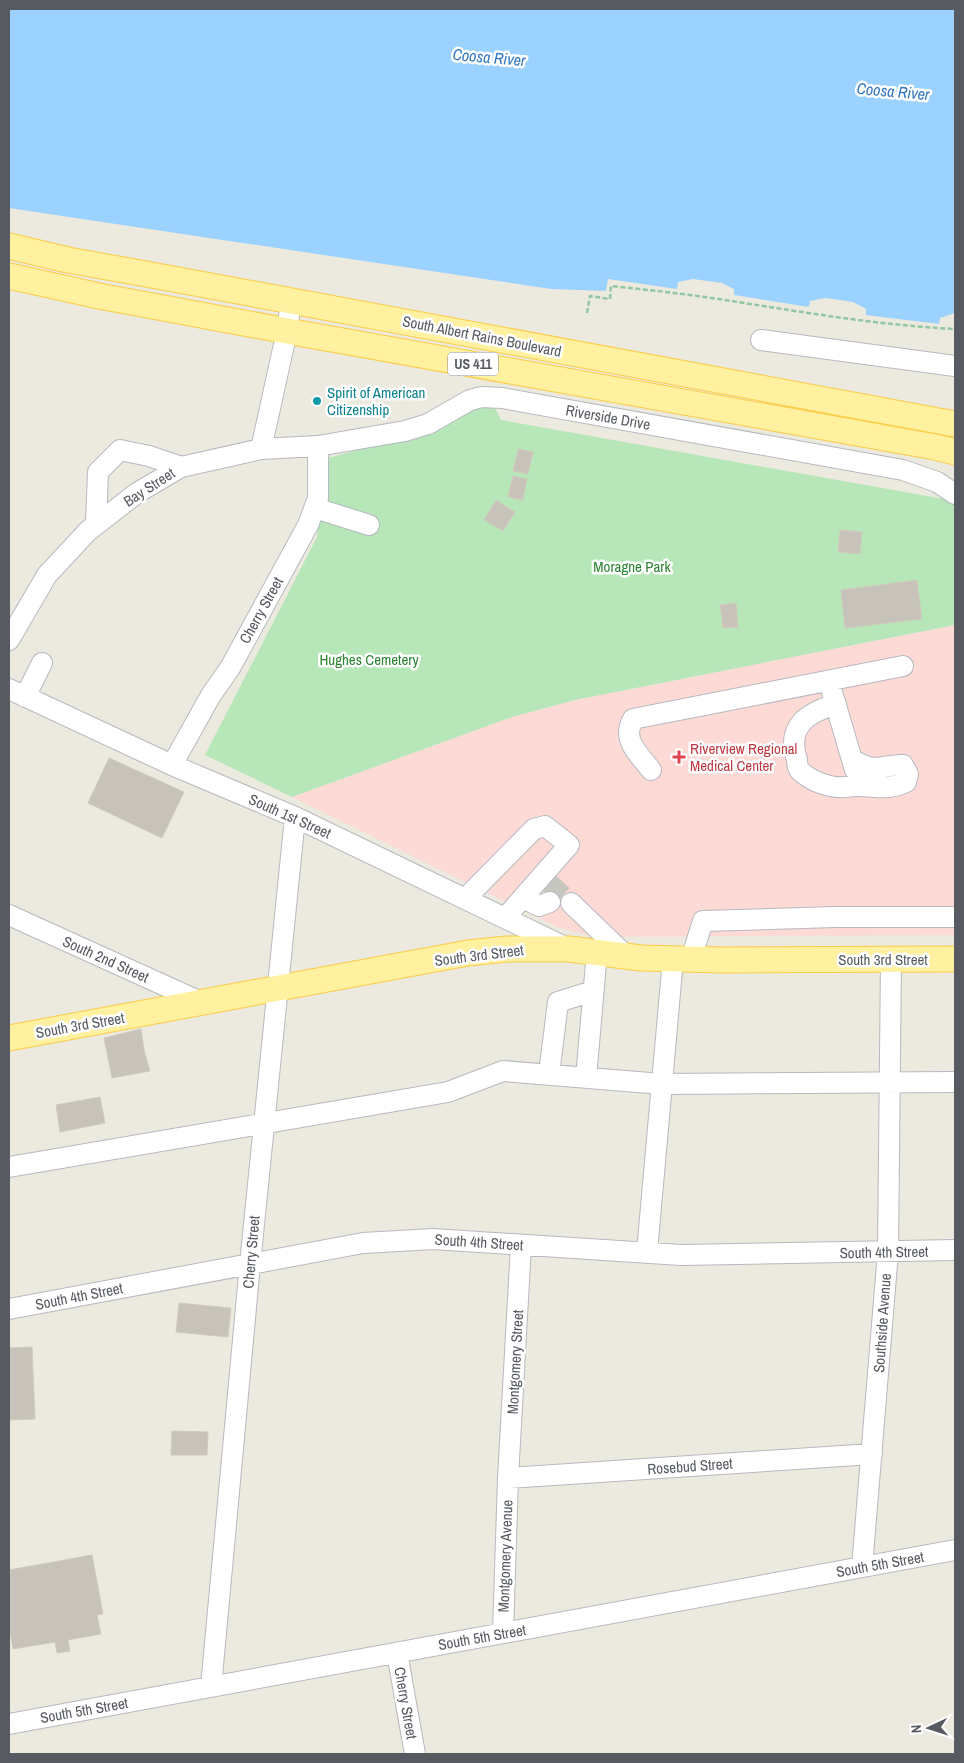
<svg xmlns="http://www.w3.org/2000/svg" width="964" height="1763" font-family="'Archivo Narrow',sans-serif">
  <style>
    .medical { fill: #fddad6 }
    .green { fill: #b7e7b8 }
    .water { fill: #9bd2ff }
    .pier { fill: #ece9de }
    .building { fill: #c7c3bb; stroke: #d1cbbc }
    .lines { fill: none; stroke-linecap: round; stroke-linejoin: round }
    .minor-tunnel { stroke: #c7c6bf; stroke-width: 20; stroke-dasharray: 20 10; stroke-linecap: butt }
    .minor-casing { stroke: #b6b9bf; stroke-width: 22 }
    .major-casing { stroke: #fccc47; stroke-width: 27 }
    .path { stroke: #91c7a1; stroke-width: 2.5; stroke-dasharray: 5 2.5; stroke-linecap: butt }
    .minor { stroke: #fff; stroke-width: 20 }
    .major { stroke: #fff1a0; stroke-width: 25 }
    .culture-dot { fill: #0f9aa8; stroke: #fff; stroke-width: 2 }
    .health-dot { fill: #e0444e; stroke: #fff; stroke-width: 2 }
    .labels { text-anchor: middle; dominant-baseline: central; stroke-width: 5; stroke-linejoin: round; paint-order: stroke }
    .shield { fill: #fff; stroke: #898c90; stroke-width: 1 }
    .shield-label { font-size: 14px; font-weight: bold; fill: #575b61 }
    .street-label { font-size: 15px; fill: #575b61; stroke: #fff }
    .culture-label { font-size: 15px; fill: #0d838f; stroke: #fff; text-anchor: start }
    .park-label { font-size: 15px; fill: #2d8332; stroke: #fff }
    .health-label { font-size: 15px; fill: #be3a42; stroke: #fff; text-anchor: start }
    .water-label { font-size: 16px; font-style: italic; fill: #3477c1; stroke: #fff }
  </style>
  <rect width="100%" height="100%" fill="#ece9de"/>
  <path class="medical" d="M955,625V935L597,937L559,928L292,797L512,717L575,700Z"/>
  <path class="green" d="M487,405L495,408L501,420L955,501V625L575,700L512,717L292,797L205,755L317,537L324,459L423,433L456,413Z"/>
  <path class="water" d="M9,9H955V334L608,291L551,289L9,208Z"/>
  <path class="pier" d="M608,279L677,289L678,282L693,279L722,283L734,289V295L809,307L810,301L826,298L853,302L866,309V315L939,324L940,318L955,313V337L908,333L611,292L606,291Z"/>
  <path class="building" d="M518,449L533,452L528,474L513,471Z
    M513,476L527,479L523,500L508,497Z
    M496,500L515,512L503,531L484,520Z
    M840,530L862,532L860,554L838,552Z
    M917,580L922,619L845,628L841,590Z
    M736,603L738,627L723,628L720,605Z
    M109,758L184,792L162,838L88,803Z
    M141,1029L144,1050L150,1071L112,1078L104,1038Z
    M100,1097L105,1123L60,1132L56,1105Z
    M179,1303L231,1308L228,1337L176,1332Z
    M32,1347L35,1419L9,1420V1348Z
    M172,1431L208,1432L207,1455H171Z
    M92,1555L103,1614L97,1615L101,1634L68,1640L70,1651L57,1653L55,1642L13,1649L9,1626V1570Z"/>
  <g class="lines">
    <path class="minor-tunnel" d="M548,882L571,903"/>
    <g class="minor-casing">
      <path id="minor" d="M761,340L955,366
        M261,449L287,331L291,301
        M315,508L369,525
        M96,524L98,472L120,450L149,456L181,467
        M9,640L47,575L88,531L137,493L181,467L261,449L318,446L405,431L428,424L470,400L482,397L502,398L903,470L937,482L955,494
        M9,689L172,765L295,817L567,948
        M832,692L855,770
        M25,697L42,663
        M836,704C807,713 786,726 797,760C797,763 798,768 800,771C804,775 814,781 820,783C828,786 837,788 846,787C851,787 856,785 861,786C880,787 888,790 906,782L908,774L903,765C893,764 885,768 875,768C867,768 858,763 852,759
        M172,765L211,695L230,668L308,525L318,498V446
        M651,770C639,754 621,740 633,719L903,666
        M523,898L539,906L550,902
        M465,899L534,829L545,826L569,845L505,918
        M571,903L626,956
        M9,915L203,1003
        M691,959L703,921L835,917H955
        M549,1074L558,1002L593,991
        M586,1078L597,952
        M9,1167L448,1092L503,1071L662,1084L955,1082
        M647,1252L673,959
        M9,1309L363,1243L433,1239L681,1255L955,1250
        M508,1478L872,1454
        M862,1567L888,1252L891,959
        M503,1633L508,1478L521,1245
        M397,1653L415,1754
        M211,1687L250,1264L295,817
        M9,1724L955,1550"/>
    </g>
    <g class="major-casing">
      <path id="major" d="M9,246L68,260L157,276L955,424
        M9,276L99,296L287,331L935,447L955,452
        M9,1038L468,953L507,949H569L641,958L723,960L955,959"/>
    </g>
    <path class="path" d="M587,313L590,296L610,299L611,286C649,290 687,294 725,300C802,312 877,325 955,329"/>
    <use href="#minor" class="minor"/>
    <use href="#major" class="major"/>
  </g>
  <circle class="culture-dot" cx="317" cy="401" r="5"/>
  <path class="health-dot" d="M676.5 749.5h5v5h5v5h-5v5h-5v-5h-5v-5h5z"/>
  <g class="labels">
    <rect class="shield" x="448" y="352.5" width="50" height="23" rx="4"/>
    <g class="shield-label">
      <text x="473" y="364">US 411</text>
    </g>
    <g class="street-label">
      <text transform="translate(482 336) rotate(11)">South Albert Rains Boulevard</text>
      <text transform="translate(608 417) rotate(10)">Riverside Drive</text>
      <text transform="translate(149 487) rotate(-33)">Bay Street</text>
      <text transform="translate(261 610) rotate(-61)">Cherry Street</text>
      <text transform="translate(290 816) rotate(24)">South 1st Street</text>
      <text transform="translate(479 955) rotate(-7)">South 3rd Street</text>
      <text transform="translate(106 959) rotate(24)">South 2nd Street</text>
      <text x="883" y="959">South 3rd Street</text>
      <text transform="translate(80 1025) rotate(-10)">South 3rd Street</text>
      <text transform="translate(479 1242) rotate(4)">South 4th Street</text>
      <text transform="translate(251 1252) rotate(-85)">Cherry Street</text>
      <text transform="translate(884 1252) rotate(-1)">South 4th Street</text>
      <text transform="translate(79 1296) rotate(-11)">South 4th Street</text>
      <text transform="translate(882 1323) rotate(-86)">Southside Avenue</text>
      <text transform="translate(515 1362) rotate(-87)">Montgomery Street</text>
      <text transform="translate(690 1466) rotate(-4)">Rosebud Street</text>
      <text transform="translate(505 1556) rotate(-88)">Montgomery Avenue</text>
      <text transform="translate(880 1564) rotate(-10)">South 5th Street</text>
      <text transform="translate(482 1637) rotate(-10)">South 5th Street</text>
      <text transform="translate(406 1703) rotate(80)">Cherry Street</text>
      <text transform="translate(84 1710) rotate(-10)">South 5th Street</text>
    </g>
    <g class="culture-label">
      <text x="327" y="392">Spirit of American<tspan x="327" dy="17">Citizenship</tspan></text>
    </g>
    <g class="park-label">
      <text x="632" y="566">Moragne Park</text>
      <text x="369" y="659">Hughes Cemetery</text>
    </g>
    <g class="health-label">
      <text x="690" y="748">Riverview Regional<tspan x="690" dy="17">Medical Center</tspan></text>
    </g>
    <g class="water-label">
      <text transform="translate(489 57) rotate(5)">Coosa River</text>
      <text transform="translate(893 91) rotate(5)">Coosa River</text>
    </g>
  </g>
  <rect width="964" height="1763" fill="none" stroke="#575b61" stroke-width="20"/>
  <g transform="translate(929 1728) rotate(266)" stroke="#ffffff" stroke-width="4" paint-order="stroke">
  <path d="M0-4L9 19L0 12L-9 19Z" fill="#575b61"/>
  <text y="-8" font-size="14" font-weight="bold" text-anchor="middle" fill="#575b61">N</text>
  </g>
</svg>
